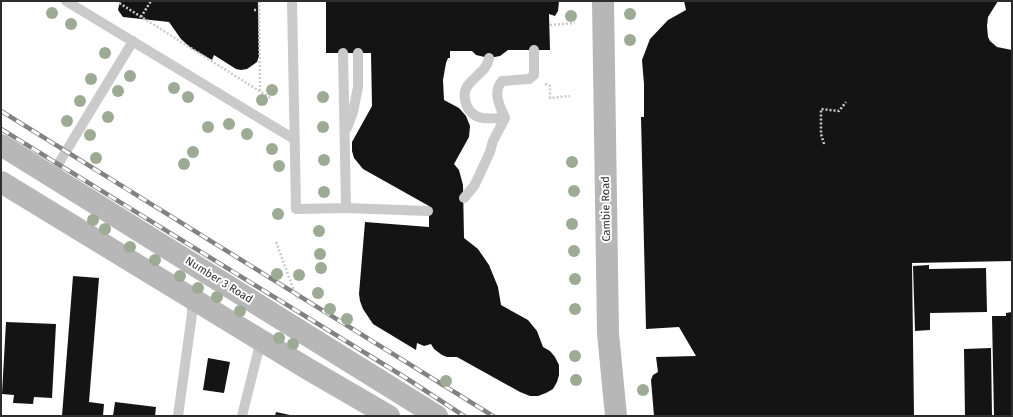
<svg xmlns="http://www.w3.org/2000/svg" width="1013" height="417" font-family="'Fira Sans',sans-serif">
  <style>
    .building { fill: #141414 }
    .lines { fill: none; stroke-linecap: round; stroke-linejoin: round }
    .path { stroke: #cacaca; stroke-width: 2.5; stroke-dasharray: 2 2; stroke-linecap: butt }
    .service { stroke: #cacaca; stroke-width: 10 }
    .secondary { stroke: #b7b7b7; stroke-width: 22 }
    .rail-casing { stroke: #828282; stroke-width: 4.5 }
    .rail { stroke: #fff; stroke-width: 3; stroke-dasharray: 9; stroke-linecap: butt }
    .tree { fill: #9eab94 }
    .labels { text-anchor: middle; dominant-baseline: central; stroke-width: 4; stroke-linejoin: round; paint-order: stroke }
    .street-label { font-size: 11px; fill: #2d2d2d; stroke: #fff }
  </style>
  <rect width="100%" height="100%" fill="#fff"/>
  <path class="building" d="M120,1H258L259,56L257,62L247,69L241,70L236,69L214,55L212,60L191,48L181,39L169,22L123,17L118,10Z
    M326,1H559L558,11L555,16L549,14L550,50H508L500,56L489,58L476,55L472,51H450V58H448L446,63L443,80L444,100L459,108L466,116L470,126L469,137L454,164L459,170L463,185L464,238L478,249L489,265L498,287L501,305L528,320L537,331L543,347L550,351L555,357L559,365V375L557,382L553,389L546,393L538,396H530L520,392L457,357H447L442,355L434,349L431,344L424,346L417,343L416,350L373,324L363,309L360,301L359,294L365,222L429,227V206L363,169L354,158L352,151V142L372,106L371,53H326Z
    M684,1H998L988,17L987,26L988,37L990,41L997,47L1012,50V261L912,263L914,416H654L651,380L653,375L658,372L656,357L696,356L679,327L646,329L641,117H644V84L642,60L650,39L668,20L686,10Z
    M929,265V269L986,268L987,312L930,313V330L915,331L913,266Z
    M73,276L99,278L89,402L104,404L103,416H62Z
    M1012,312V416H994L992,316H1006V313Z
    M6,322L56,324L52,398L34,397L33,404L13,403L14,395L2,394Z
    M991,348L992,416H965L964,349Z
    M208,358L230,362L224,393L203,390Z
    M115,402L156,407L155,416H113Z
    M276,412L290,415V416H275Z"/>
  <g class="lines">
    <path class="path" d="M116,1L272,99
      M259,1L260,91
      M254,10H259
      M141,17L151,1
      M550,25L575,23
      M545,84L550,86V98L570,96
      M824,144L821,134V109L839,111L846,102
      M276,242L297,299"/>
    <path class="service" d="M66,1L294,139
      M292,1L296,209
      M343,53L346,208
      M489,58C486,78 456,80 467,106C474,122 490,118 505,118
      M505,118C500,106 492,93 502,81L529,79L534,75V50
      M347,128L353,112L358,87V53
      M51,176L133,41
      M464,198L474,186L477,180L490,152L493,141L505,118
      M296,209L346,208L428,211
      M178,416L192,314V298
      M242,416L261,340"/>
    <path class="secondary" d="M603,1L608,333L616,416
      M1,145L437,416
      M1,182L308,369L389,416"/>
    <g class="rail-casing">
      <path id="rail" d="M1,111L493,416
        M1,129L406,378L464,416"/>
    </g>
    <use href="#rail" class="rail"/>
  </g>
  <g class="tree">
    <circle cx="52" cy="13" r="6"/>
    <circle cx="630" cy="14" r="6"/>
    <circle cx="571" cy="16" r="6"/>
    <circle cx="71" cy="24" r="6"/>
    <circle cx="630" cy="40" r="6"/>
    <circle cx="105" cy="53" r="6"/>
    <circle cx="130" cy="76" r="6"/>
    <circle cx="91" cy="79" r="6"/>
    <circle cx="174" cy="88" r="6"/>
    <circle cx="272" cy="90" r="6"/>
    <circle cx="118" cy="91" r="6"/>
    <circle cx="188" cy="97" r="6"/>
    <circle cx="323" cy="97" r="6"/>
    <circle cx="262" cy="100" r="6"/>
    <circle cx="80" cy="101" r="6"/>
    <circle cx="108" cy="117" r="6"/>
    <circle cx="67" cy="121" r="6"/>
    <circle cx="229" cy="124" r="6"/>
    <circle cx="208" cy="127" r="6"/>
    <circle cx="323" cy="127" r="6"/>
    <circle cx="247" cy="134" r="6"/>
    <circle cx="90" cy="135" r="6"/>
    <circle cx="272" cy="149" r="6"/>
    <circle cx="193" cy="152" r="6"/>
    <circle cx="96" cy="158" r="6"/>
    <circle cx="324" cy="160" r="6"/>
    <circle cx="572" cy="162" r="6"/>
    <circle cx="184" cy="164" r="6"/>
    <circle cx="279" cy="166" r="6"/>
    <circle cx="574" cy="191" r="6"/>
    <circle cx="324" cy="192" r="6"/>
    <circle cx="278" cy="214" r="6"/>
    <circle cx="93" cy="220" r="6"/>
    <circle cx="572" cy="224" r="6"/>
    <circle cx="105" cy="229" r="6"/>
    <circle cx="319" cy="231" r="6"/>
    <circle cx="130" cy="247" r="6"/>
    <circle cx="574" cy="251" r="6"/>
    <circle cx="320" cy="254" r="6"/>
    <circle cx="155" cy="260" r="6"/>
    <circle cx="321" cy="268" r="6"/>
    <circle cx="277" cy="274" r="6"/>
    <circle cx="299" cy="275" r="6"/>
    <circle cx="180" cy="276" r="6"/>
    <circle cx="575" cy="279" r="6"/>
    <circle cx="198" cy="288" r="6"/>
    <circle cx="318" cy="293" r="6"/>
    <circle cx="217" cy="297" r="6"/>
    <circle cx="330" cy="309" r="6"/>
    <circle cx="575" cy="309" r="6"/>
    <circle cx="240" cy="311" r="6"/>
    <circle cx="347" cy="319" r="6"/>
    <circle cx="279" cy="338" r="6"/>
    <circle cx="293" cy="344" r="6"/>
    <circle cx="575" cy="356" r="6"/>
    <circle cx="576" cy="380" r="6"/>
    <circle cx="446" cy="381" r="6"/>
    <circle cx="643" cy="390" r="6"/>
  </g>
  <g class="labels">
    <g class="street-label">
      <text transform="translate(606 209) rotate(-91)">Cambie Road</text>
      <text transform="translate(219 280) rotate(32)">Number 3 Road</text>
    </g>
  </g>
  <rect width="1013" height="417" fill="none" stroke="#2d2d2d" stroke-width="4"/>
</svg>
